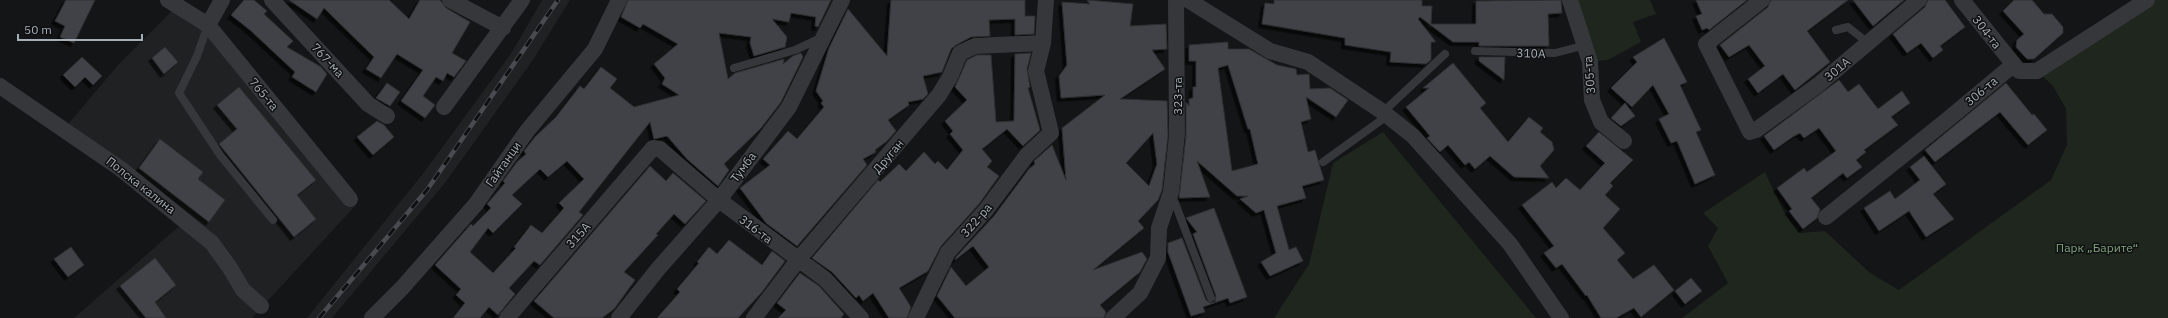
<svg xmlns="http://www.w3.org/2000/svg" width="2168" height="318" font-family="'IBM Plex Sans',sans-serif">
  <style>
    .built { fill: #202123 }
    .green { fill: #1e261e }
    .building { fill: #404346; stroke: #2e2f32; fill-rule: evenodd; filter: url(#shadow) }
    .lines { fill: none; stroke-linecap: round; stroke-linejoin: round }
    .service { stroke: #35373b; stroke-width: 8 }
    .minor { stroke: #35373b; stroke-width: 16 }
    .rail-casing { stroke: #484c51; stroke-width: 4.5 }
    .rail { stroke: #0f1011; stroke-width: 3; stroke-dasharray: 9; stroke-linecap: butt }
    .labels { text-anchor: middle; dominant-baseline: central; stroke-width: 3; stroke-linejoin: round; paint-order: stroke }
    .street-label { font-size: 12px; fill: #a6aeb7; stroke: #0f1011 }
    .park-label { font-size: 12px; fill: #80a37c; stroke: #0f1011 }
  </style>
  <defs>
    <filter id="shadow"><feDropShadow dx="-3.5" dy="3.5" stdDeviation="0" flood-color="#0009"/></filter>
  </defs>
  <rect width="100%" height="100%" fill="#141516"/>
  <path class="built" d="M542,0H570L533,60L445,183L332,318H307L425,171L512,52Z
    M178,5L208,25L355,206L252,318H74L185,221L64,129L118,65Z"/>
  <path class="green" d="M1570,0H1650L1656,14L1633,22L1641,42L1608,60L1590,62Z
    M2147,0H2168V318H1682L1728,283L1708,246L1718,228L1703,213L1765,172L1785,214L1799,233L1825,231L1870,273L1899,290L2051,180L2067,145L2066,109L2053,86L2037,71Z
    M1383,132L1536,318H1274L1309,264L1333,163Z"/>
  <path class="building" d="M66,0H95L74,43L60,37L65,26L55,21Z
    M244,0H254L267,11L264,14L293,41L287,47L321,67L327,74L316,92L292,77L295,72L250,30L231,15Z
    M289,0H389L409,19L420,0H440L446,8L470,22L452,53L466,61L454,77L447,73L443,81L436,77L423,96L435,105L425,118L401,101L423,70L397,54L381,78L366,69L374,57L324,8L317,19Z
    M628,0H831L818,27L815,26L816,17L791,13L789,22L772,19L787,37L785,47L754,56L750,43L751,37L719,33L728,79L735,73L784,59L783,64L793,56L801,53L803,57L781,102L761,128L724,164L729,170L718,186L687,159L667,136L654,139L650,122L579,212L583,215L540,265L534,261L509,288L515,294L498,315L489,307L480,318H453L465,303L456,295L461,289L435,265L471,224L473,226L491,208L487,204L505,183L503,181L517,162L526,154L524,151L535,137L556,117L580,86L584,89L601,67L617,79L610,88L634,107L679,95L662,84L665,78L654,64L678,44L643,24L640,28L621,17ZM567,161L584,179L559,203L564,208L542,233L531,225L514,247L516,248L493,273L470,252L488,228L493,233L522,204L512,195L540,169L548,177Z
    M891,0H1025V16H1035L1034,34L1015,35V19L989,20L990,36L971,37L956,45L951,49L942,72L923,76L928,94L923,99L908,102L909,105L888,120L896,131L887,141L875,150L876,152L863,159L867,165L797,246L766,223L740,188L770,165L763,159L788,131L797,139L824,107L821,103L823,101L816,91L829,48L848,9L887,56Z
    M1087,0L1133,4L1130,26L1166,24L1167,49L1152,50L1165,69L1120,99L1167,101L1168,135L1162,190L1158,200L1138,221L1144,228L1093,270L1142,252L1147,259L1140,272L1100,305L1106,312L1104,318H955L937,296L951,267L966,286L989,267L973,246L955,260L956,257L994,216L1029,169L1035,164L1034,161L1052,145L1066,180L1062,128L1105,95L1061,98L1059,76L1067,65L1062,2L1090,4ZM1153,133L1157,164L1149,186L1126,163Z
    M1274,0H1422V6H1432L1431,24H1476V1L1561,0L1562,13L1548,14L1549,46H1479V42H1453L1420,17L1418,19L1436,42H1431V60L1426,64L1390,62L1391,52L1345,45V38L1262,24L1265,3L1274,4Z
    M1696,0H1747L1709,30L1707,28L1702,30L1696,16L1702,14Z
    M1771,0H1848L1807,31L1830,62L1795,90L1783,74L1758,93L1748,79L1765,66L1749,45L1729,57L1720,45L1768,7Z
    M1853,0H1904L1873,26Z
    M1928,0H1945L1965,27L1940,46L1943,50L1933,58L1921,43L1907,53L1893,34L1925,7Z
    M2014,0H2032L2044,14H2052L2063,27V33L2034,59H2027L2016,47L2017,40L2024,34L2003,11Z
    M1664,38L1687,82L1680,85L1701,130L1696,132L1715,175L1695,184L1677,141L1671,143L1659,119L1669,114L1653,85L1632,107L1611,88L1637,62L1633,57Z
    M1228,42V49H1249L1277,65L1296,69L1297,75L1309,74L1310,89L1330,88L1348,100L1336,117L1306,97L1311,119L1301,122L1308,152L1315,150L1324,180L1302,186L1306,198L1277,206L1289,250L1296,247L1303,261L1270,276L1261,262L1276,253L1264,210L1256,213L1240,199L1248,196H1237L1197,161L1210,197L1179,198L1186,136V102L1189,106V99L1193,98V87H1196V61H1189V45ZM1228,65L1248,129H1250L1258,164L1232,171L1218,68Z
    M165,47L178,62L164,74L152,58Z
    M1031,53L1027,69L1030,87L1028,88L1040,130L1023,146L1007,129L982,149L992,161L987,167L999,176L979,204L941,246L928,271L899,288L911,307L907,318H889L873,293L863,301L859,295L856,298L832,272L812,258L878,180L880,182L899,164L906,171L924,152L935,164L938,161L947,170L963,150L950,134L953,131L945,121L967,100L955,87L967,60L977,55H991L996,122L1014,121L1015,54Z
    M82,57L102,76L93,85L85,77L75,87L63,75Z
    M1479,57H1505L1504,80L1479,61Z
    M1453,63L1486,103L1480,108L1508,142L1529,117L1543,128L1540,132L1552,142L1554,150L1540,166L1549,178L1514,177L1490,156L1475,169L1469,162L1465,165L1448,145L1440,152L1427,138L1430,136L1406,107L1429,88H1423Z
    M1839,80L1848,92L1859,84L1878,109L1902,91L1910,103L1891,117L1898,125L1864,150L1866,152L1856,160L1862,167L1847,178L1843,173L1811,198L1820,209L1817,218L1803,229L1789,211L1792,209L1777,188L1804,168L1807,172L1836,151L1819,128L1804,138L1800,133L1794,136L1774,150L1764,136Z
    M387,83L400,92L390,106L376,98Z
    M2006,83L2032,115L2034,114L2047,130L2028,145L2000,112L1935,162L1925,150Z
    M239,87L316,180L297,195L316,219L294,237L219,144L237,129L217,105Z
    M1625,103L1635,116L1621,126L1611,118Z
    M377,121L384,125L394,137L373,155L357,137Z
    M1599,132L1633,160L1610,183L1613,186L1605,195L1620,209L1603,228L1625,253L1617,260L1633,279L1654,265L1674,290L1641,317L1634,308L1616,318H1601L1587,295L1586,296L1562,264L1556,268L1544,253L1554,246L1522,205L1552,182L1556,188L1566,178L1580,190L1605,163L1586,146Z
    M160,139L203,172L198,179L225,200L209,222L139,168Z
    M1924,156L1946,184L1933,194L1954,219L1926,237L1909,211L1879,231L1864,208L1890,191L1895,199L1920,180L1910,167Z
    M650,166L666,181L673,173L706,201L685,224L674,214L656,234L658,235L624,272L635,280L614,309L602,318H554L534,301Z
    M1214,208L1247,297L1230,303L1228,298L1203,307L1205,312L1191,316L1168,252V243L1182,238L1206,300L1210,303L1215,302L1216,296L1193,234L1197,232L1186,218Z
    M729,240L762,265L772,251L785,261L762,292L738,318H657L680,292L677,289L699,263L697,262L709,247L717,254Z
    M71,247L84,265L68,277L54,259Z
    M155,258L176,285L155,302L166,318H146L120,286Z
    M800,273L819,286L844,314L841,318H778L786,310L777,303Z
    M1691,278L1702,291L1685,304L1675,291Z"/>
  <g class="lines">
    <path class="service" d="M208,25L197,56L179,93L220,155L273,220
      M1836,30L1848,27L1868,43
      M1475,51L1555,53L1586,45
      M734,68L795,50L821,38
      M1383,112L1445,54
      M1323,162L1387,116
      M1172,195L1211,298"/>
    <path class="minor" d="M168,0L208,25L350,199
      M272,0L368,104L387,116
      M450,0L503,28
      M1188,0L1270,51L1308,62L1383,112L1413,136L1510,244L1561,318
      M1570,0L1590,62L1592,100L1601,122L1624,141
      M1762,0L1706,44L1750,132L1756,130L1818,85L1919,0
      M1962,0L2019,71H2037L2147,0
      M208,25L222,0
      M0,86L121,169L212,243L230,268L243,290L261,306
      M444,107L522,0
      M1826,217L1947,120L2013,65
      M372,318L402,288L476,204L527,131L595,49L619,0
      M507,318L653,148L660,149L719,200L825,279L861,318
      M619,318L658,269L719,200L789,107L842,0
      M754,318L798,260L939,95L950,77L960,53L975,46L1043,43
      M916,318L948,252L986,210L1027,155L1051,133L1036,71L1043,43L1046,0
      M1113,318L1140,293L1158,258L1159,228L1171,192L1177,135L1176,0"/>
    <g class="rail-casing">
      <path id="rail" d="M319,318L427,190L558,0"/>
    </g>
    <use href="#rail" class="rail"/>
  </g>
  <g class="labels">
    <g class="street-label">
      <text transform="translate(1987 32) rotate(52)">304-та</text>
      <text transform="translate(1531 53) rotate(2)">310А</text>
      <text transform="translate(328 60) rotate(47)">767-ма</text>
      <text transform="translate(1837 69) rotate(-40)">301А</text>
      <text transform="translate(1589 75) rotate(-95)">305-та</text>
      <text transform="translate(1981 91) rotate(-40)">306-та</text>
      <text transform="translate(264 94) rotate(51)">765-та</text>
      <text transform="translate(1177 96) rotate(-90)">323-та</text>
      <text transform="translate(888 156) rotate(-50)">Друган</text>
      <text transform="translate(503 164) rotate(-55)">Гайтанци</text>
      <text transform="translate(743 167) rotate(-53)">Тумба</text>
      <text transform="translate(141 185) rotate(38)">Полска калина</text>
      <text transform="translate(976 220) rotate(-49)">322-ра</text>
      <text transform="translate(756 229) rotate(37)">316-та</text>
      <text transform="translate(578 235) rotate(-48)">315А</text>
    </g>
    <g class="park-label">
      <text x="2097" y="247">Парк „Барите“</text>
    </g>
  </g>
  <path d="M18 34v6h124v-6" fill="none" stroke="#a6aeb7" stroke-width="2"/>
  <text x="24" y="34" font-size="12" fill="#a6aeb7" stroke="#0f1011" stroke-width="3" paint-order="stroke">50 m</text>
</svg>
